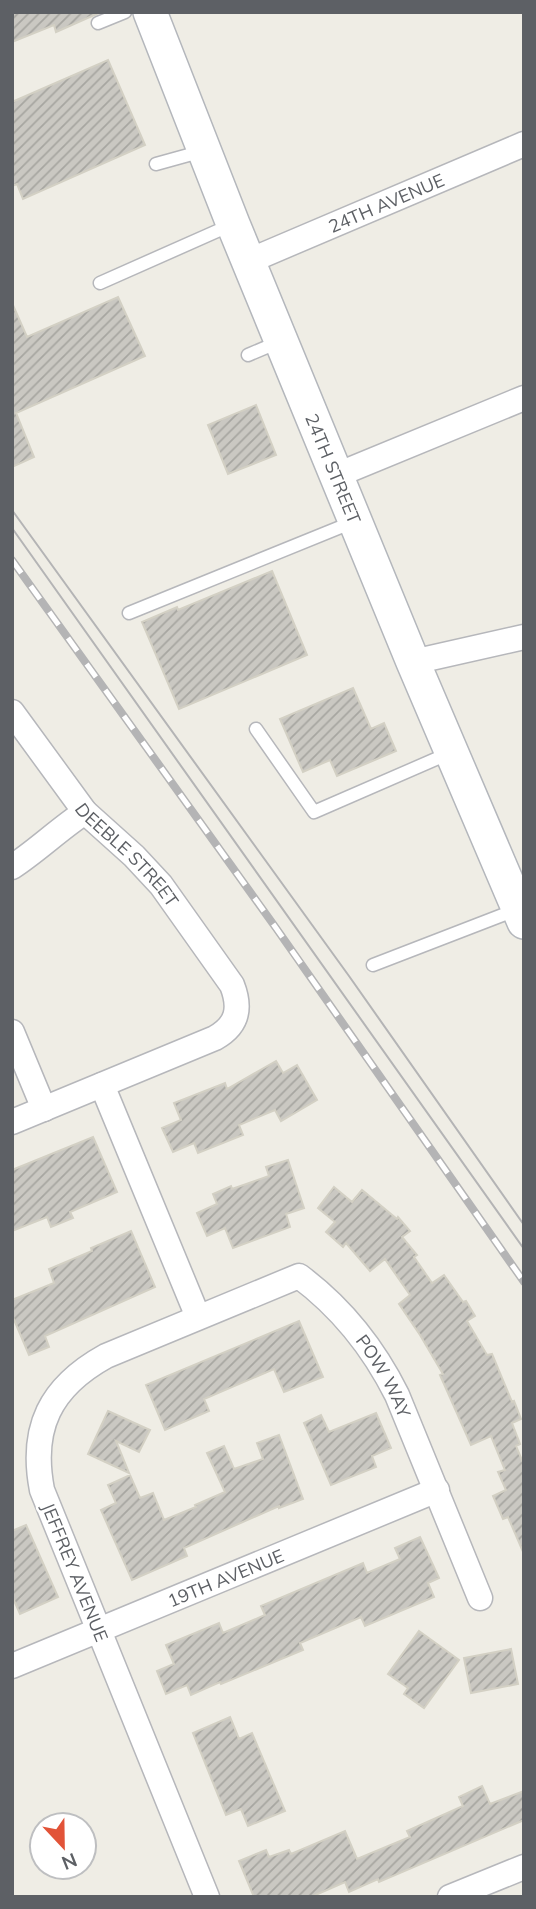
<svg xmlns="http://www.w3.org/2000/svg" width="536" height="1909" font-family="Mulish,sans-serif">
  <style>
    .building { fill: url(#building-hatch); stroke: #d3d0c4; stroke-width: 2 }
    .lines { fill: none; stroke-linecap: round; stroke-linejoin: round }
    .lane-casing { stroke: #b6b7bb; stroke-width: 15 }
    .street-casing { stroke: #b6b7bb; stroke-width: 27 }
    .secondary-casing { stroke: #b4b7bc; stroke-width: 36 }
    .lane { stroke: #fff; stroke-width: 12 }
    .street { stroke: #fff; stroke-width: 24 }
    .secondary { stroke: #fff; stroke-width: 33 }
    .tram { stroke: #b4b4b5; stroke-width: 2 }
    .rail-casing { stroke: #b4b4b5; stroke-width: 8 }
    .rail { stroke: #fff; stroke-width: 5; stroke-dasharray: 16; stroke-linecap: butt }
    .labels { text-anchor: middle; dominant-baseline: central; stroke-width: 5; stroke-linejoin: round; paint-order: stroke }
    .street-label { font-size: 18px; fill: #5d6065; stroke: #fff }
  </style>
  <defs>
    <pattern id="building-hatch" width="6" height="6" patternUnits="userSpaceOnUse" patternTransform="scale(1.75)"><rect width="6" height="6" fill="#cac8c2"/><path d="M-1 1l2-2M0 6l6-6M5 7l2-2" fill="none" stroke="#a7a6a1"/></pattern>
  </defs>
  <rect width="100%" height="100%" fill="#efede5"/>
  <path class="building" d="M12,12H101L56,32L54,25L12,42Z
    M108,60L145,145L23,199L17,184L12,186V102Z
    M118,297L145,356L16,413L34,457L12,467V303L27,337Z
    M256,405L276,455L228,474L208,425Z
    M272,571L307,655L179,709L142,622L177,607L178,610Z
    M353,688L371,729L384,723L396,751L337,776L330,760L303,772L280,719Z
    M276,1061L283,1073L297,1065L317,1100L281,1121L275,1110L239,1125L243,1135L198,1153L194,1143L173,1152L162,1128L181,1120L174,1103L225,1083L227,1089Z
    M93,1137L117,1192L70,1212L73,1218L51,1227L47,1217L12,1231V1170Z
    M288,1160L304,1208L286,1214L290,1227L233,1248L225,1228L207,1236L197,1213L217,1204L213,1194L231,1186L232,1189L269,1176L266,1167Z
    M334,1187L352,1202L362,1190L397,1219L398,1217L410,1231L402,1237L417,1255L414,1257L432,1283L444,1275L463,1302L466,1301L475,1316L467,1321L487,1355L492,1354L512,1402L514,1401L521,1419L512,1423L520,1444L516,1446L524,1465V1554L508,1517L503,1519L493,1496L506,1490L498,1472L505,1470L491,1436L471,1445L440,1375L443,1374L420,1335L399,1304L410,1295L385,1259L370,1271L346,1243L343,1247L326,1232L335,1222L318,1208Z
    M131,1231L155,1287L45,1336L49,1347L29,1355L12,1315V1300L54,1283L49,1269L92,1251L91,1248Z
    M299,1321L323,1377L284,1392L274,1369L204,1399L209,1411L165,1430L146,1385Z
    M108,1411L150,1430L139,1452L116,1441L129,1473L88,1454Z
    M376,1413L391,1448L372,1456L376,1467L331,1485L304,1423L321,1415L329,1432Z
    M279,1435L303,1499L279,1508V1506L184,1548L187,1556L132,1580L101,1510L116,1503L108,1485L130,1475L140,1498L153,1493L164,1520L196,1507L195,1505L225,1492L207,1453L224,1446L234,1469L263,1459L257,1443Z
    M26,1525L58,1597L20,1614L12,1596V1531Z
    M420,1537L439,1578L428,1583L434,1597L365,1626L361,1617L300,1643L303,1650L221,1684L220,1682L191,1695L187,1685L166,1694L157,1671L174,1664L166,1645L219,1623L223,1633L265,1615L261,1606L363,1563L367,1573L400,1559L395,1548Z
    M419,1631L459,1660L424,1708L404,1694L408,1688L388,1674Z
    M511,1649L518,1684L471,1693L464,1658Z
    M230,1717L239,1739L252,1733L285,1811L248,1826L241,1809L226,1815L193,1733Z
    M482,1786L490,1804L524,1791V1820L379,1882L378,1879L349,1892L345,1882L311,1897H254L239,1861L266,1850L269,1857L289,1850L291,1854L345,1831L357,1859L410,1837L407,1831L463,1806L459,1797Z"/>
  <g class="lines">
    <g class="lane-casing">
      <path id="lane" d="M98,23L125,12
        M156,164L203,151
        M100,283L233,224
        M248,355L281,341
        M129,613L353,522
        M256,729L314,812L452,752
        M373,965L518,909"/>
    </g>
    <g class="street-casing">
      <g id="street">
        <path id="s1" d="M249,261L524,144"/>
        <path d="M337,475L524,398"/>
        <path d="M413,662L524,637"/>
        <path id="s2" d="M12,712L85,812L134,856L161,885L232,985C241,1008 238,1025 215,1038L12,1122"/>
        <path d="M12,867C38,850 59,829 85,812"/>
        <path d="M12,1032L44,1109"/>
        <path d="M102,1085L198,1317"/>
        <path id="s3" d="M12,1666L437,1490"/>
        <path id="s4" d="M207,1897L42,1490C30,1428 50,1387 106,1356L299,1276C342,1308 373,1347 397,1395L480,1598"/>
        <path d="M450,1897L524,1867"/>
      </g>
    </g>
    <g class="secondary-casing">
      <g id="secondary">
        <path id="s5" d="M150,12L233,224L413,662L524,922"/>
      </g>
    </g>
    <use href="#lane" class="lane"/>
    <use href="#street" class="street"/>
    <use href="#secondary" class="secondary"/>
    <path class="tram" d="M12,510L349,976L524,1225
      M12,528L524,1249"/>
    <g class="rail-casing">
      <path id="rail" d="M12,560L276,928L524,1282"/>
    </g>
    <use href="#rail" class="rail"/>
  </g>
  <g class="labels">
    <g class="street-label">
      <text stroke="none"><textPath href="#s1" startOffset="149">24TH AVENUE</textPath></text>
      <text stroke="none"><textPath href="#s5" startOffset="492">24TH STREET</textPath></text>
      <text stroke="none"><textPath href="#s2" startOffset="184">DEEBLE STREET</textPath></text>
      <text stroke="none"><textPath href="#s4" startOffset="942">POW WAY</textPath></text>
      <text transform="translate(75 1572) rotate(68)">JEFFREY AVENUE</text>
      <text stroke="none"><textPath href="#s3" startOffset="231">19TH AVENUE</textPath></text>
    </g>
  </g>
  <rect width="536" height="1909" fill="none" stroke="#5d6065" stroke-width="28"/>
  <g transform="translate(63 1846) rotate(158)"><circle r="33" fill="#ffffff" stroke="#bebfc1" stroke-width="2"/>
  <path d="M0-5L12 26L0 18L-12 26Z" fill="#e25338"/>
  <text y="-10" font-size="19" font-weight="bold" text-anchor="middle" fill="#5d6065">N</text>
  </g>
</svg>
